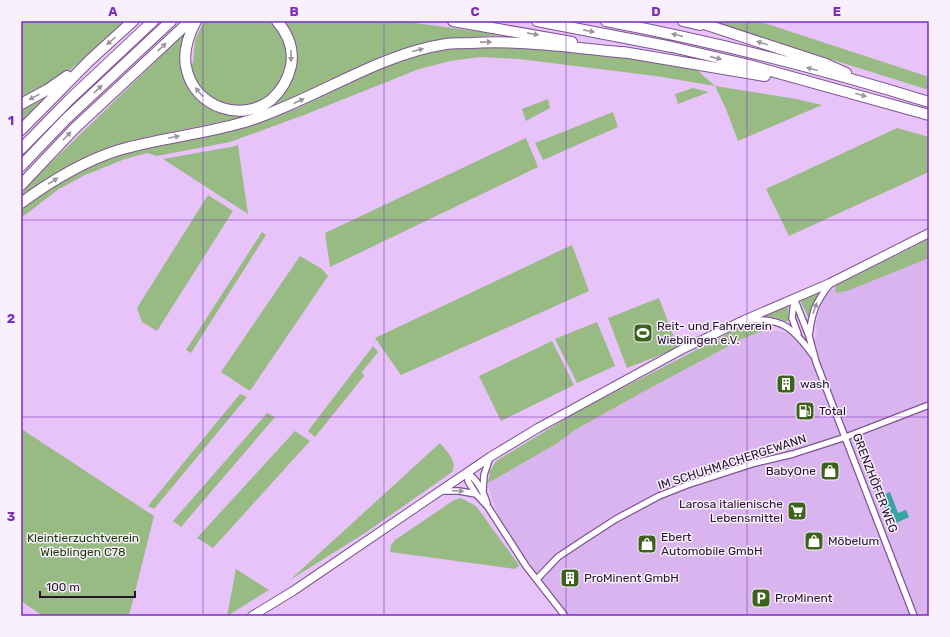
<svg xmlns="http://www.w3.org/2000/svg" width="950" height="637" font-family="Rubik,sans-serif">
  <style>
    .built { fill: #dab4ef }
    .green { fill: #98ba83 }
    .water { fill: #35a4a3 }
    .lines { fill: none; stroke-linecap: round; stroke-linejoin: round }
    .minor-casing { stroke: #7e5492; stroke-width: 8 }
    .secondary-casing { stroke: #7e5492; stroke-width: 10 }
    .motorway-casing { stroke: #7e5492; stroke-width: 12 }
    .minor { stroke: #fff; stroke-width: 5.5 }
    .secondary { stroke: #fff; stroke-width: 8 }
    .motorway { stroke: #fff; stroke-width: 10 }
    .oneway { fill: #9d96a1 }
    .grid { fill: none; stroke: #7b2cbf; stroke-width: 1; stroke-opacity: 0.55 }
    .labels { text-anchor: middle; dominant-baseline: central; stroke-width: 3; stroke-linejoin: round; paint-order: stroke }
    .poi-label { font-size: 12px; fill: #26152e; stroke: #f9f0fe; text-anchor: start }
    .street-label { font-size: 12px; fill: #26152e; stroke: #f9f0fe }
    .park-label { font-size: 12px; fill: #1c3b00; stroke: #f9f0fe }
    .neatline { fill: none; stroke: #7b2cbf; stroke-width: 1.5 }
    .grid-label { font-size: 13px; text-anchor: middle; font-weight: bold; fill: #7b2cbf }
  </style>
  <rect width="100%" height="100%" fill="#e7c3fa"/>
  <path class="built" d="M929,239V616H561L528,573L496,509L491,496L488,483L556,444L575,430L639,394L742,339L767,329L817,339L816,324L820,307L826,297L835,286Z"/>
  <path class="green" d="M21,21H125C94,51 61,82 21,98Z
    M204,21H401L504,35L443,39L410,47L382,56L327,83L267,110L239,118L138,139L102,151L21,197V194L31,182L188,30L182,66L193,63L195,40Z
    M708,21H758L929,77V90Z
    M487,45L519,46L624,57L696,69L715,86L796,99L822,105L738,141L726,109L715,86L656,76L519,59L480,57L450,61L419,69L304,115L230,142L157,156L147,153L125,159L85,175L59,189L21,218V210C50,186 82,168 118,156C169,139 224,137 274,118C322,100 366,71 415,56C438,49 463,47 487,45Z
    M693,88L709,92L678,104L675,94Z
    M47,96L21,122V108Z
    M548,99L550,108L526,121L522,109Z
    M613,112L618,127L543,160L535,143Z
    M897,128L929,137V172L789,236L766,189Z
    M526,138L538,167L330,267L325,233Z
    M238,145L248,214L163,159L231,147Z
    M208,195L233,211L157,331L142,322L137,308Z
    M262,232L266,235L191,353L186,350Z
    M929,239V258L847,291L836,293L835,286Z
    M572,245L589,291L401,375L375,338Z
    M300,256L322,269L328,276L250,391L221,372Z
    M817,292L819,294L810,311L809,319L800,300Z
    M659,298L678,348L627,368L608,318Z
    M788,305V320L786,322C778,317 772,316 763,317Z
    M597,322L615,366L577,383L555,339Z
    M761,323L770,325L767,329L742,339L639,394L575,430L556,444L488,483L490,471L496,461L582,409L737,329L749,325Z
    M552,341L574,385L501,421L479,376Z
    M373,346L378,352L362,372L364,376L315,437L308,431Z
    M240,394L247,397L154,509L148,506Z
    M267,413L275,417L181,527L173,521Z
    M23,430L154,516L129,616H43L21,601V435Z
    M295,431L310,441L213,548L197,538Z
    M440,443C447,452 458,461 452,472L365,533L290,580Z
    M461,498L476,506L519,565L516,569L390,552L391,545L395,540L454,500Z
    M236,569L269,590L227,616Z"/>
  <path class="water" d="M890,492L898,513L906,510L909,517L892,525L880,496Z"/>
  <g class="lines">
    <g class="minor-casing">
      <path id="minor" d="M794,298L809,336L816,362L914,616
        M794,300L792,318L798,334
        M748,320C783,318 793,328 813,355
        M809,336C812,312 815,303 830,284
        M467,473L468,481L476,494L488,507L526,566L565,616
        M467,473C478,480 483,491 487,503
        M440,491H459L476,494
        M483,491L484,475L490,457
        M537,579L558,557L585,539L616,519L659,496L687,485L755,463L793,454L846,437L929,405"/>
    </g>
    <g class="secondary-casing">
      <path id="secondary" d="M252,616L293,591L490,457L538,428L681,350L744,320L830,283L929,233"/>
    </g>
    <g class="motorway-casing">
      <path id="motorway" d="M196,21C188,36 182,54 187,71C196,107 241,123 271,100C281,91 288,80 291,66C294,50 288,34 277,21
        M453,21L572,42
        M537,21L672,47L749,65L929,115
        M606,21C715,42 823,69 929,102
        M683,21L700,25
        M695,21L826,64L846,73
        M623,52L765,76
        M21,104L47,90L67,76
        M21,130L90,60L133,21
        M21,149L70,99L153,21
        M21,166L66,119L171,21
        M21,185L75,128L190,21
        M21,203C51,181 83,161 119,150C163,137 208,134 251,120C318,98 376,55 446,44C454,43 463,43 471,43C524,40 576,48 629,53"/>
    </g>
    <use href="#minor" class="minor"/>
    <use href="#secondary" class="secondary"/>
    <use href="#motorway" class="motorway"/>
  </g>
  <defs><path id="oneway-solid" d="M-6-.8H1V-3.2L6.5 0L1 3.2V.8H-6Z"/></defs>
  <g class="oneway">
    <use href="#oneway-solid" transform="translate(589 31) rotate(11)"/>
    <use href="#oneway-solid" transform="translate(533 34) rotate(11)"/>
    <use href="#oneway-solid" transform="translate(677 35) rotate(-167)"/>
    <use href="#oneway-solid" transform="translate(111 41) rotate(138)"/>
    <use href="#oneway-solid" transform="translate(486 42) rotate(-1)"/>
    <use href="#oneway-solid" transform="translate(762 43) rotate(-162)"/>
    <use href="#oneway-solid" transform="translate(162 47) rotate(-43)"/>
    <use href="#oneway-solid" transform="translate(418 50) rotate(-14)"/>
    <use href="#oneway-solid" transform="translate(291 56) rotate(89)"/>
    <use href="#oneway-solid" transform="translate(716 58) rotate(13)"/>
    <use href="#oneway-solid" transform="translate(812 69) rotate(-165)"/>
    <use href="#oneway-solid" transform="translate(98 89) rotate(-43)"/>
    <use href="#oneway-solid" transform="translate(199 92) rotate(-131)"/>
    <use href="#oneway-solid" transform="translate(861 95) rotate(16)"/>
    <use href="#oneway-solid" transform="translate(34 97) rotate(152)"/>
    <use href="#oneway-solid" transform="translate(299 101) rotate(-25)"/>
    <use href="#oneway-solid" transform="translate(67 136) rotate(-46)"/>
    <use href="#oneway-solid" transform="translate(174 137) rotate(-12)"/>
    <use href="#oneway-solid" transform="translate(53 181) rotate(-32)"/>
    <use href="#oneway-solid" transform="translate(815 308) rotate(-70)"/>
    <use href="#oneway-solid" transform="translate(458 491) rotate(2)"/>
  </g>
  <path class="grid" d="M203,21V616M384,21V616M566,21V616M747,21V616M21,220H929M21,417H929"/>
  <defs>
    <g id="stadium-square" transform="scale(1)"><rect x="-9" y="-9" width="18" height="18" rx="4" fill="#3c621c" stroke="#f9f0fe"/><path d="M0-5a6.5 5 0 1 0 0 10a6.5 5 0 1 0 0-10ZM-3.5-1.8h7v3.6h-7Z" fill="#fff"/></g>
    <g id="building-square" transform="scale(1)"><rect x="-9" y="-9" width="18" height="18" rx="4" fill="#3c621c" stroke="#f9f0fe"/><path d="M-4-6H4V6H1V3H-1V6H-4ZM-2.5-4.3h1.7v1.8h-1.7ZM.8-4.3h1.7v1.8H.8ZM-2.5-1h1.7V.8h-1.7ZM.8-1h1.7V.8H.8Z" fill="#fff"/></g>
    <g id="fuel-square" transform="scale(1)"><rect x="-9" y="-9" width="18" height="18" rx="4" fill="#3c621c" stroke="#f9f0fe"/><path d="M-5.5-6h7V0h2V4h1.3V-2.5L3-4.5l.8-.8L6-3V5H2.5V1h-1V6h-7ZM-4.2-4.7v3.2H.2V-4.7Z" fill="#fff"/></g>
    <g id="shop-square" transform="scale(1)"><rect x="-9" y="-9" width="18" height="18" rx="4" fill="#3c621c" stroke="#f9f0fe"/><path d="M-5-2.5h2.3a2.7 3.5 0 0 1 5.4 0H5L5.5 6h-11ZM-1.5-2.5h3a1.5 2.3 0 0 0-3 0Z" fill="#fff"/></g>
    <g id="supermarket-square" transform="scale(1)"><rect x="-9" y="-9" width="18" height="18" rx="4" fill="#3c621c" stroke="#f9f0fe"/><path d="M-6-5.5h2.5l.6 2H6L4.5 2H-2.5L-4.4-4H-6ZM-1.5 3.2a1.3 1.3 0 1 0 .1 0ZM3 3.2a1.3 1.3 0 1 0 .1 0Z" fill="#fff"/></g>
    <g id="parking-square" transform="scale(1)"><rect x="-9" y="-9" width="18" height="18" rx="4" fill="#3c621c" stroke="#f9f0fe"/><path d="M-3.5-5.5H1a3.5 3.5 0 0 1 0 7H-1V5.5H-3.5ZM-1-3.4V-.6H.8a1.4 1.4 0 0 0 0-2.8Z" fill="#fff"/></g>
  </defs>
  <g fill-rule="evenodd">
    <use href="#stadium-square" x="643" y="333"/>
    <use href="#building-square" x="786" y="384"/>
    <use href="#fuel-square" x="805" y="411"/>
    <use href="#shop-square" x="830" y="471"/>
    <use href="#supermarket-square" x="797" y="511"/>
    <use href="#shop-square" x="814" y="541"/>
    <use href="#shop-square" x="647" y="544"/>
    <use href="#building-square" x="570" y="578"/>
    <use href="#parking-square" x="761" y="598"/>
  </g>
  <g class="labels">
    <g class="poi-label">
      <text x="657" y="326">Reit- und Fahrverein<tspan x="657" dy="14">Wieblingen e.V.</tspan></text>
      <text x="800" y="384">wash</text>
      <text x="819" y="411">Total</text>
      <text x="816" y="471" text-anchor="end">BabyOne</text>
      <text x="783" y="504" text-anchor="end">Larosa italienische<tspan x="783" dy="14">Lebensmittel</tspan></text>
      <text x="661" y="537">Ebert<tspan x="661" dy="14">Automobile GmbH</tspan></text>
      <text x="828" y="541">Möbelum</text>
      <text x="584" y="578">ProMinent GmbH</text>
      <text x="775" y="598">ProMinent</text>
    </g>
    <g class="street-label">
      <text transform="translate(732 462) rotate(-18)">IM SCHUHMACHERGEWANN</text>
      <text transform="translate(875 483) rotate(69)">GRENZHÖFER WEG</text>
    </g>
    <g class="park-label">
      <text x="83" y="538">Kleintierzuchtverein<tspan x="83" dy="14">Wieblingen C78</tspan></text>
    </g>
  </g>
  <rect width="950" height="637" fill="none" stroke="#f9f0fe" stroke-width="44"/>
  <path d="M40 591v6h95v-6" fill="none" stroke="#26152e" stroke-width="2"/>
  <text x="46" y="591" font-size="12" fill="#26152e" stroke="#f9f0fe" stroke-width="3" paint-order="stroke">100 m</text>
  <rect x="22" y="22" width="906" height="593" class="neatline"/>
  <g class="grid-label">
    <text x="113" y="16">A</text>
    <text x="294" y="16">B</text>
    <text x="475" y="16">C</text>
    <text x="656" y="16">D</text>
    <text x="837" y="16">E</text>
    <text x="11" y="125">1</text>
    <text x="11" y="323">2</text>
    <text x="11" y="521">3</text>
  </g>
</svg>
